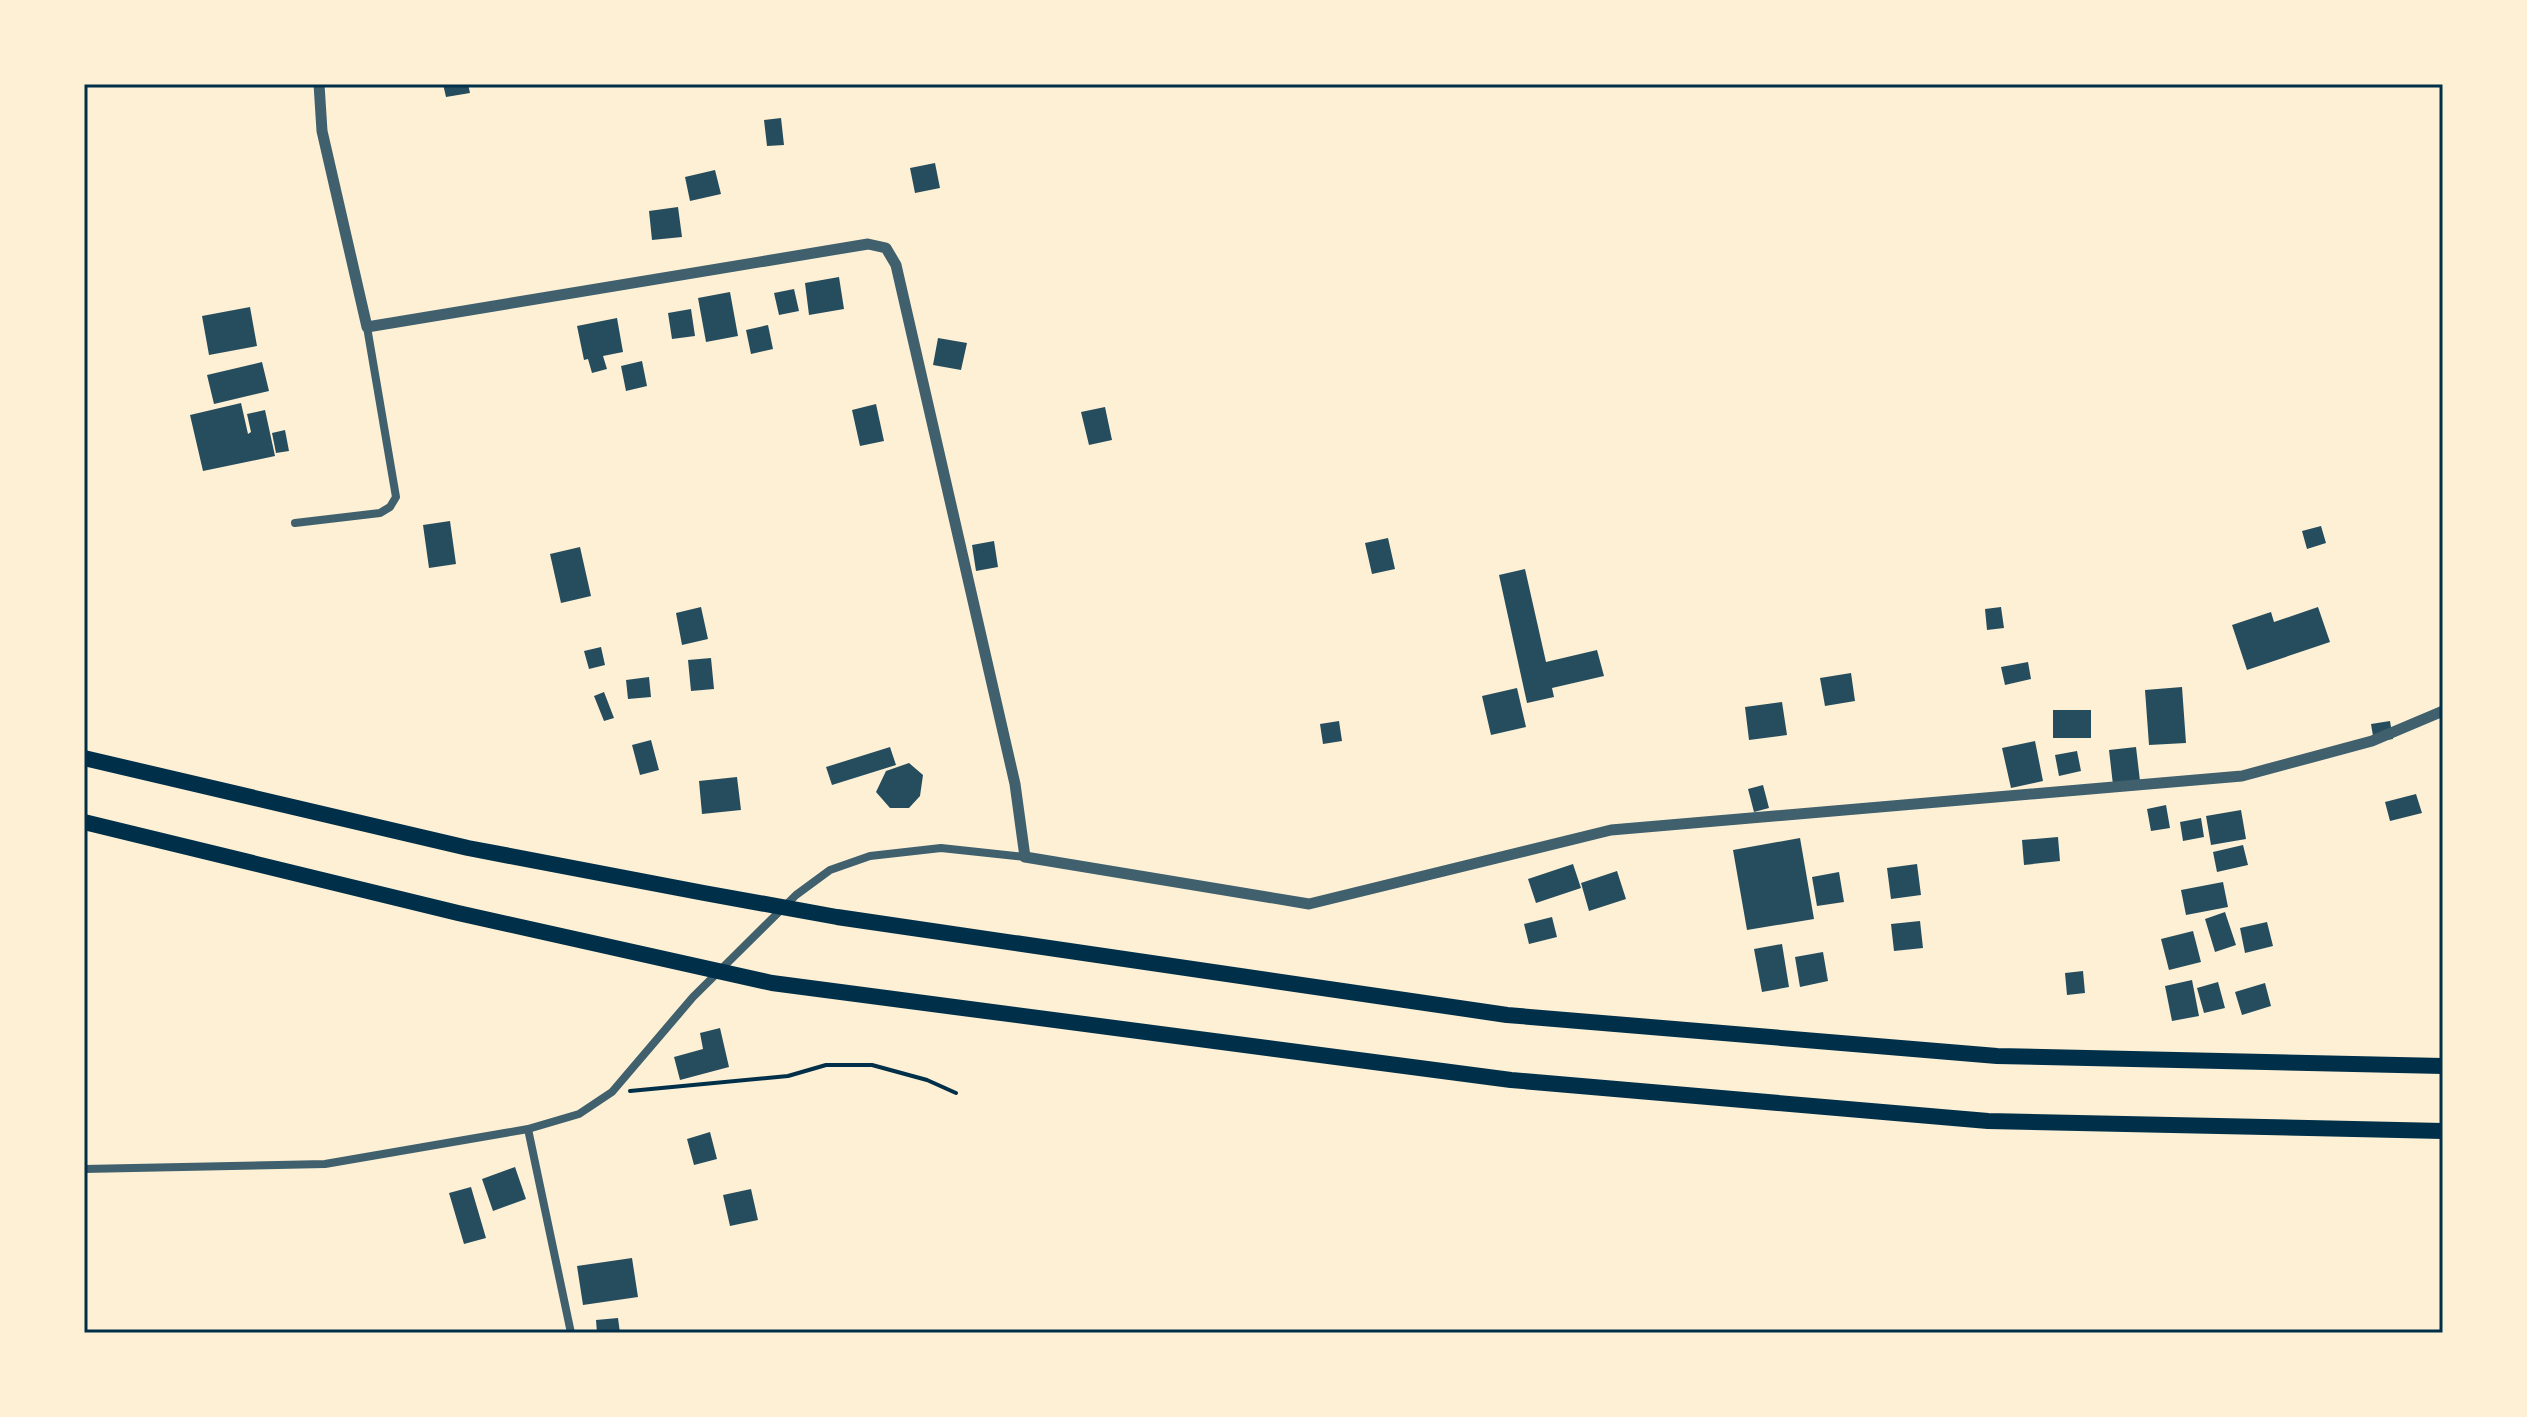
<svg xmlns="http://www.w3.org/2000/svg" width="2527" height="1417" font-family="Inter,sans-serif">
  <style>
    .building { fill: #264d5e }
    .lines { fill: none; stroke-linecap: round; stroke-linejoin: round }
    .path { stroke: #003049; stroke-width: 4 }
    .minor { stroke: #3f606c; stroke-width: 8 }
    .tertiary { stroke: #3f606c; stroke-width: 11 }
    .motorway { stroke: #003049; stroke-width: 16 }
    .neatline { fill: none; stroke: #003049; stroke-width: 3 }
  </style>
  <rect width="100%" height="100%" fill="#fdf0d5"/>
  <path class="building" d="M443,84H468L470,93L446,97Z
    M781,118L784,145L767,146L764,120Z
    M935,163L940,188L915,193L910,168Z
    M715,170L721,194L690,201L685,177Z
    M678,207L682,237L652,240L649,211Z
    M839,277L844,309L809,315L805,283Z
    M794,289L799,311L779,315L774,293Z
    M730,292L738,336L706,342L698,298Z
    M250,307L257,346L209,355L202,316Z
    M691,309L695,336L672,339L668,313Z
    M617,318L623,352L603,356L607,369L592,373L588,359L584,360L577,326Z
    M768,325L773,349L751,354L746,330Z
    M938,338L967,343L961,370L933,365Z
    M642,361L647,386L626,391L621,366Z
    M262,362L269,391L214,404L207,375Z
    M241,403L248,434L251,432L247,414L265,410L275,456L203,471L190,415Z
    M876,404L884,441L860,446L852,410Z
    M1105,407L1112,440L1089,445L1081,412Z
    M285,430L289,451L276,453L272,433Z
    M450,521L456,564L429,568L423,525Z
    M2321,526L2326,543L2307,549L2302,531Z
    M1388,538L1395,569L1372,574L1365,543Z
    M994,541L998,567L976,571L972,545Z
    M580,547L591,596L561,603L550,554Z
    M1525,569L1546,662L1597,650L1604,676L1552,688L1554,697L1527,703L1499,575Z
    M701,607L708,639L682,645L676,613Z
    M2001,607L2004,628L1987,630L1985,609Z
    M2318,607L2330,642L2247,670L2232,625L2271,612L2274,622Z
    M601,647L605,665L589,669L584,651Z
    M711,658L714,689L691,691L688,660Z
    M2028,662L2031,679L2005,685L2001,667Z
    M1851,673L1855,701L1825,706L1820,678Z
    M649,677L651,697L628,699L626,680Z
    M2182,687L2186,743L2149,745L2145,690Z
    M1517,688L1526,727L1491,735L1482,696Z
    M604,692L614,718L604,721L594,696Z
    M1782,702L1787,735L1749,740L1745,707Z
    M2053,710H2091V738H2053Z
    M1339,721L1342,741L1323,744L1320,724Z
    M2390,721L2393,739L2374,742L2371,724Z
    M651,740L659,770L640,775L632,745Z
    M2035,741L2043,781L2011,788L2002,748Z
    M890,747L896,765L832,785L826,767Z
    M2136,747L2140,781L2113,785L2109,750Z
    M2077,751L2081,771L2059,776L2055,755Z
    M909,763L923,775L920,796L909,808H890L876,792L886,771Z
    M737,777L741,810L702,814L699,781Z
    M1763,785L1769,808L1754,812L1748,789Z
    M2416,794L2422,813L2390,821L2385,802Z
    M2166,805L2170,828L2151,831L2147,809Z
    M2241,810L2246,839L2211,845L2206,816Z
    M2201,818L2204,837L2183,841L2180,822Z
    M2058,837L2060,861L2024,865L2022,840Z
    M1800,838L1814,919L1747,930L1733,850Z
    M2243,845L2248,865L2217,872L2213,852Z
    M1573,864L1581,888L1536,903L1528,879Z
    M1917,864L1921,895L1891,899L1887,868Z
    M1617,871L1626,899L1589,911L1581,883Z
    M1839,872L1844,902L1817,906L1812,877Z
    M2223,882L2228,907L2186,915L2181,890Z
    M2225,912L2236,945L2215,952L2205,919Z
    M1552,917L1557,937L1529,944L1524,924Z
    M1920,921L1923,948L1894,951L1891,924Z
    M2267,922L2273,946L2245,953L2240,928Z
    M2193,931L2201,962L2169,970L2161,939Z
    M1782,944L1789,987L1762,992L1754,949Z
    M1823,952L1828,981L1800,987L1795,957Z
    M2083,971L2085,993L2067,995L2065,973Z
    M2192,980L2199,1016L2172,1021L2165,986Z
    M2218,982L2225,1008L2204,1013L2197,988Z
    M2265,983L2271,1006L2242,1015L2235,992Z
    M720,1028L729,1067L680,1080L674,1057L703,1049L700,1033Z
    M710,1132L717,1159L694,1165L687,1139Z
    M515,1167L526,1199L493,1211L482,1179Z
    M471,1187L486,1238L464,1244L449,1193Z
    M751,1189L758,1220L730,1226L723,1195Z
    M632,1258L638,1297L583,1305L577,1266Z
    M618,1318L620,1333H597L596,1320Z"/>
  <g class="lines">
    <path class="path" d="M630,1091L788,1076L826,1065H872L927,1080L956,1093"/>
    <path class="minor" d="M295,523L380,513L390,507L396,497L367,327
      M528,1129L571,1333
      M84,1169L325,1164L528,1129L579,1114L612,1092L693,997L796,895L830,870L870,856L941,848L1025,857"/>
    <path class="tertiary" d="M319,84L322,131L367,327L868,244L886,248L896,265L1015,784L1025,857L1309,904L1611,830L2242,776L2372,741L2443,711"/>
    <path class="motorway" d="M84,758L468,848L704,893L837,917L1507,1015L1997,1056L2443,1066
      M84,822L458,913L772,983L1511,1080L1988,1121L2443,1131"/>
  </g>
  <rect width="2527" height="1417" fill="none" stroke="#fdf0d5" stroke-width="172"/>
  <rect x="86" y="86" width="2355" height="1245" class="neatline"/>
</svg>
